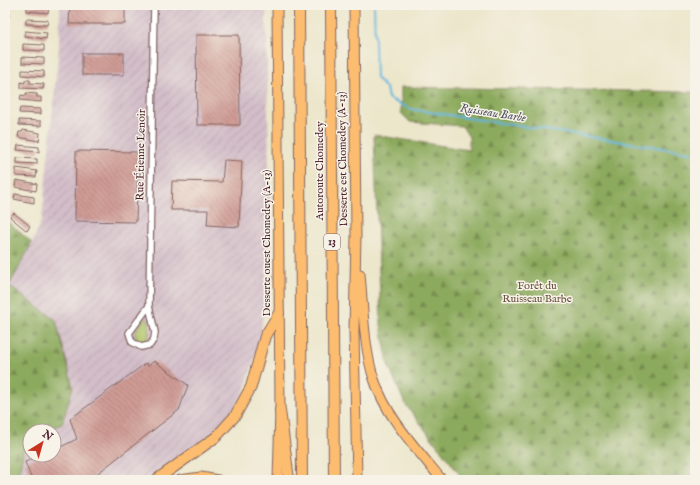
<svg xmlns="http://www.w3.org/2000/svg" width="700" height="485" font-family="'IM FELL English',serif">
  <style>
    .industrial { fill: url(#industrial-furrows) }
    .green { fill: #b0c569; stroke: #7d724a }
    .forest { fill: url(#forest-firs); stroke: #6b6444 }
    .lines { fill: none; stroke-linecap: round; stroke-linejoin: round }
    .stream { stroke: #61b5dd; stroke-width: 2 }
    .building { fill: url(#building-back-hatch) }
    .street-casing { stroke: #836563; stroke-width: 8 }
    .primary-casing { stroke: #836563; stroke-width: 11 }
    .highway-casing { stroke: #836563; stroke-width: 12 }
    .street { stroke: #fff; stroke-width: 5.5 }
    .primary { stroke: #fcbd6f; stroke-width: 9 }
    .highway { stroke: #fcbd6f; stroke-width: 10 }
    .labels { text-anchor: middle; dominant-baseline: central; stroke-width: 3; stroke-linejoin: round; paint-order: stroke }
    .shield { fill: #f7f3e8; stroke: #7e5f64; stroke-width: 1 }
    .shield-label { font-size: 10px; font-weight: bold; fill: #4a1f2b }
    .street-label { font-size: 11px; fill: #4a1f2b; stroke: #f7f3e8 }
    .park-label { font-size: 11px; fill: #69513e; stroke: #f7f3e8 }
    .water-label { font-size: 12px; font-style: italic; fill: #525469; stroke: #f7f3e8 }
  </style>
  <defs>
    <pattern id="industrial-furrows" width="10" height="10" patternUnits="userSpaceOnUse"><rect width="10" height="10" fill="#d2bdc8"/><path d="M-1 1l2-2M0 10L10 0M9 11l2-2" fill="none" stroke="#b6a2ac"/></pattern>
    <pattern id="forest-firs" width="22" height="20" patternUnits="userSpaceOnUse"><rect width="22" height="20" fill="#8caa5d"/><path d="M5 1l3.5 6h-7zM16 11l3.5 6h-7z" fill="#748a4d"/></pattern>
    <pattern id="building-back-hatch" width="6" height="6" patternUnits="userSpaceOnUse"><rect width="6" height="6" fill="#cf9b94"/><path d="M-1 5l2 2M0 0l6 6M5-1l2 2" fill="none" stroke="#aa7e79"/></pattern>
  </defs>
  <rect width="100%" height="100%" fill="#f7f3e8"/>
  <filter id="ink" filterUnits="userSpaceOnUse"><feTurbulence type="fractalNoise" baseFrequency=".025" numOctaves="2"/><feDisplacementMap in="SourceGraphic" scale="8" xChannelSelector="R" yChannelSelector="G"/><feConvolveMatrix kernelMatrix="1 2 1 2 8 2 1 2 1" color-interpolation-filters="sRGB"/></filter>
  <filter id="wash" filterUnits="userSpaceOnUse"><feTurbulence type="fractalNoise" baseFrequency=".012" numOctaves="4" result="noise"/><feDisplacementMap in="SourceGraphic" scale="16" xChannelSelector="R" yChannelSelector="G"/><feGaussianBlur stdDeviation="0.9" result="paint"/><feColorMatrix in="noise" values="0 0 0 0 0 0 0 0 0 0 0 0 0 0 0 0 0 1.4 0 .05"/><feComposite in="paint" operator="in"/></filter>
  <g filter="url(#wash)">
    <rect width="100%" height="100%" fill="#ece6cb"/>
    <path class="industrial" d="M60,5H266L270,224L261,337L244,393L217,430L144,480H14L19,476L25,438L30,437V455H54V431H45L62,424L9,286L32,244L42,219L59,47Z"/>
    <path class="green" d="M145,318L149,320V335L147,340L140,341L136,338L135,332Z"/>
    <path class="forest" d="M401,87L695,92V480H464L405,404L388,365L381,325L374,135L469,150V137L462,126L410,122L401,113Z
      M5,219L32,243L9,286L56,320L73,387L62,424L45,431H30V437L25,439L19,476L14,480H5Z"/>
    <g class="lines">
      <path class="stream" d="M374,5L376,78L386,88L388,98L410,109L695,153"/>
    </g>
    <g id="blocks">
      <path class="building" d="M5,5H10L9,17L5,16Z
        M37,5H49L48,13L27,11V6Z
        M70,5H125V24H69Z
        M26,19L48,20L47,25L26,24Z
        M25,31L47,33L46,39L25,36Z
        M196,35H239L240,125H197Z
        M23,44L44,45V51L23,50Z
        M82,53H124V75H82Z
        M22,57L44,58V64L22,63Z
        M22,70L44,71V77L22,75Z
        M25,80H30V83L44,84L43,89L21,88V82L25,83Z
        M26,93L37,94V97H41V102L20,100L21,95L26,96Z
        M20,108L41,109V114L19,113Z
        M19,120L41,121V126L19,125Z
        M23,130L40,133L39,141L18,137L19,132H22Z
        M18,145L39,147V152L17,150Z
        M76,151L138,152L136,222L75,221Z
        M17,158L37,159V164L17,163Z
        M224,160L242,161L239,227L207,225L208,210H171L172,181L222,182Z
        M16,168L37,171L36,177L16,176Z
        M16,180L37,184L36,191L15,187Z
        M15,194L34,197V203L14,199Z
        M14,213L30,226L27,231L10,217Z
        M154,361L188,385L179,410L89,480H32L25,462L42,455H54V450L77,439L70,419L146,363L148,366Z"/>
    </g>
  </g>
  <g filter="url(#ink)">
    <use href="#blocks" fill-opacity="0" stroke="#836563" stroke-width="1"/>
    <g class="lines">
      <g class="street-casing">
        <path id="street" d="M149,306L129,333L132,342L141,347L150,345L154,339L155,332L149,306L154,5"/>
      </g>
      <g class="primary-casing">
        <path id="primary" d="M277,5L280,410L278,480
          M354,5L356,236L354,331L357,480
          M360,274C363,305 364,350 374,379C386,417 417,449 442,480
          M180,480L201,477L218,480"/>
      </g>
      <g class="highway-casing">
        <path id="highway" d="M299,5L302,480
          M331,5L334,480
          M280,410L289,480
          M156,480L216,437L235,416L251,387L265,336L279,313"/>
      </g>
      <use href="#street" class="street"/>
      <use href="#primary" class="primary"/>
      <use href="#highway" class="highway"/>
    </g>
  </g>
  <g class="labels">
    <rect class="shield" x="324" y="234" width="16" height="16" rx="3"/>
    <g class="shield-label">
      <text x="332" y="242">13</text>
    </g>
    <g class="street-label">
      <text transform="translate(141 155) rotate(-89)">Rue Étienne Lenoir</text>
      <text transform="translate(343 159) rotate(-91)">Desserte est Chomedey (A-13)</text>
      <text transform="translate(320 171) rotate(-90)">Autoroute Chomedey</text>
      <text transform="translate(267 243) rotate(-90)">Desserte ouest Chomedey (A-13)</text>
    </g>
    <g class="park-label">
      <text x="537" y="286">Forêt du<tspan x="537" dy="13">Ruisseau Barbe</tspan></text>
    </g>
    <g class="water-label">
      <text transform="translate(493 113) rotate(9)">Ruisseau Barbe</text>
    </g>
  </g>
  <rect width="700" height="485" fill="none" stroke="#f7f3e8" stroke-width="20"/>
  <g transform="translate(42 443) rotate(37)"><circle r="19" fill="#f7f3e8" stroke="#b29e9c"/>
  <path d="M0-3L7 15L0 10L-7 15Z" fill="#c8321e"/>
  <text y="-6" font-size="11" font-weight="bold" text-anchor="middle" fill="#4a1f2b">N</text>
  </g>
</svg>
